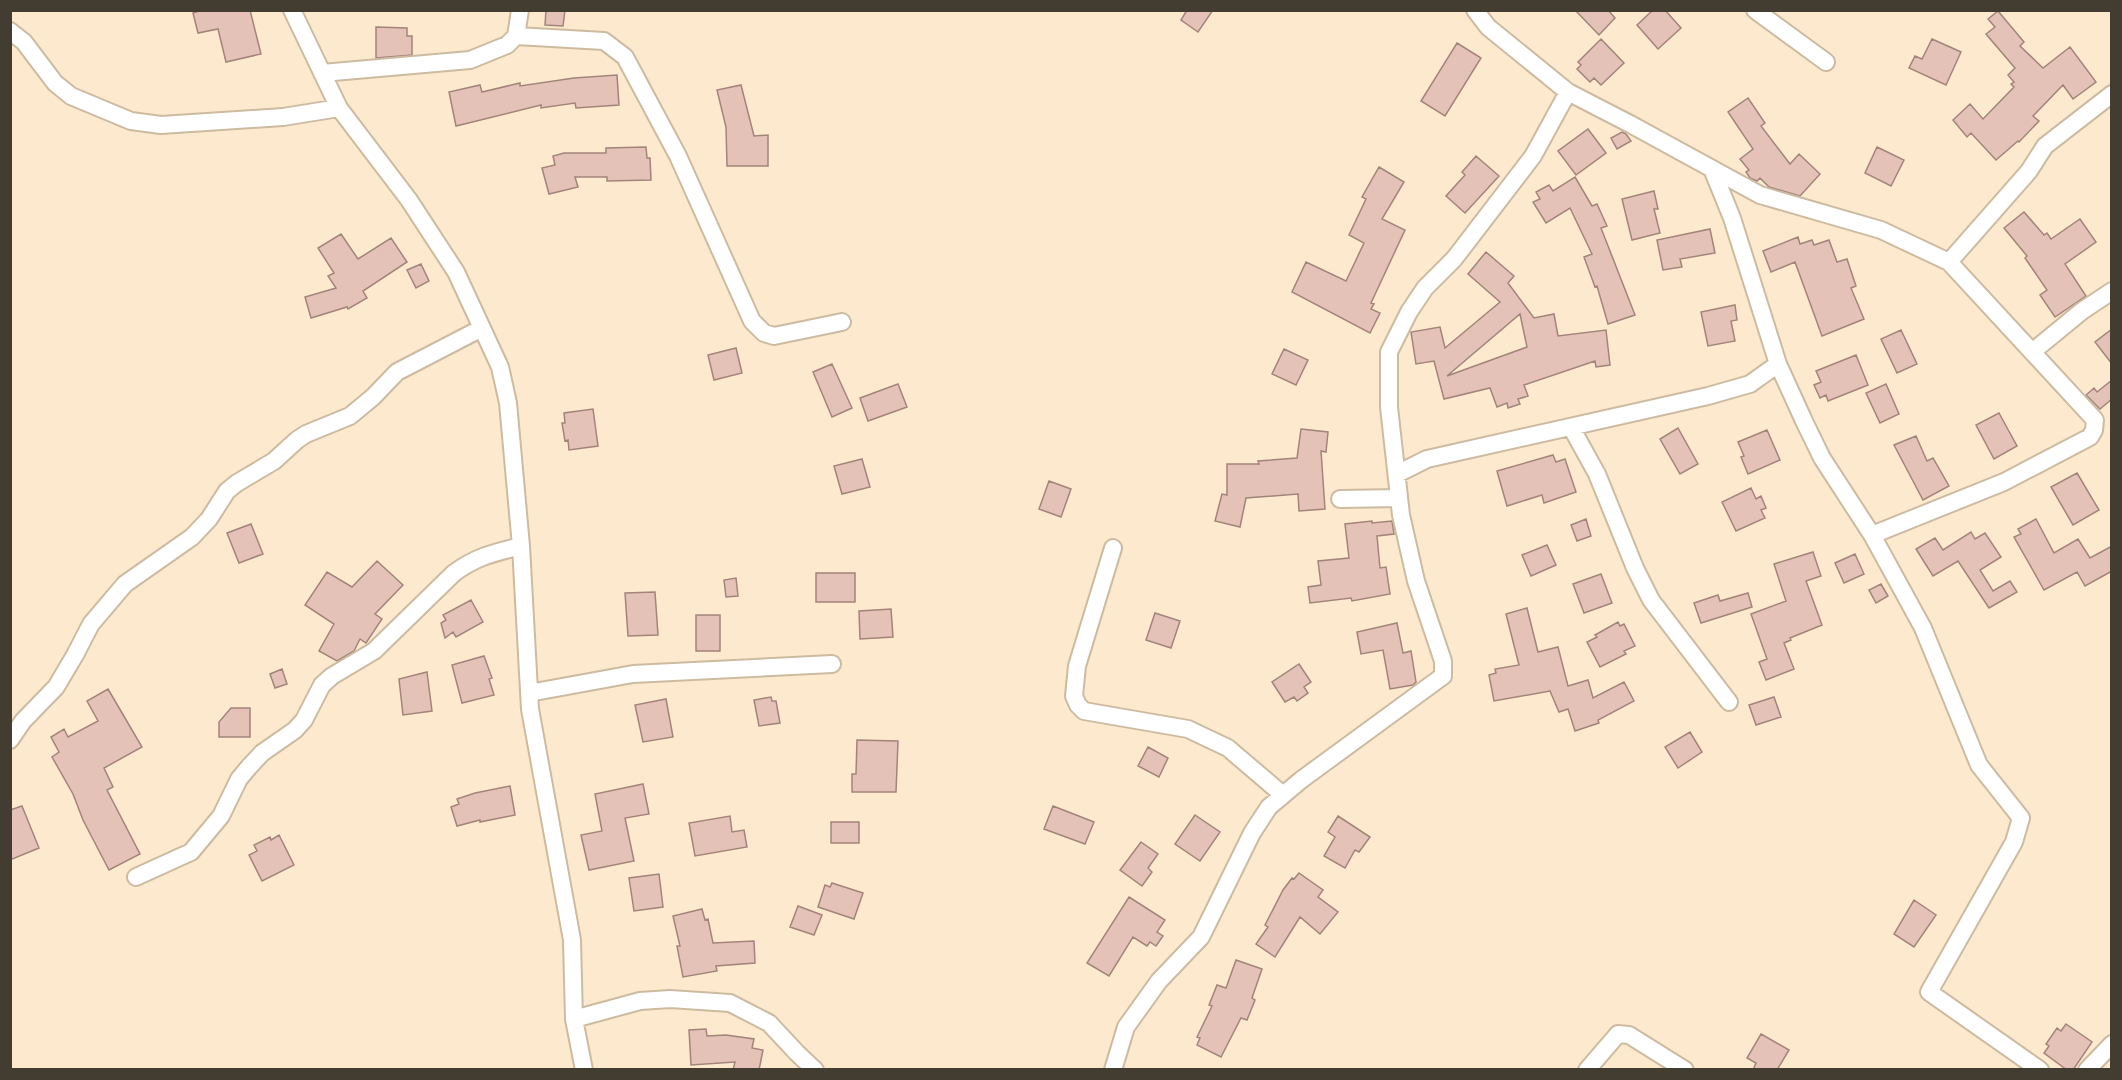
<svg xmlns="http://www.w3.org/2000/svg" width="2122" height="1080" font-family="'Fira Sans',sans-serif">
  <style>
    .building { fill: #e5c2b8; stroke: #a3847a; stroke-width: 1.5; fill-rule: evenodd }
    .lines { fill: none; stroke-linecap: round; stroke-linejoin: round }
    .minor-casing { stroke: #cdbba1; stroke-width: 20 }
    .minor { stroke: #fff; stroke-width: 16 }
  </style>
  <rect width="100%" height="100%" fill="#fdeace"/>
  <path class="building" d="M202,10H250L261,54L226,62L218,29L198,33L193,13Z
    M546,10H565L563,26L545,25Z
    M1187,10H1213L1198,32L1181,20Z
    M1575,10H1608L1615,18L1599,35Z
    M1653,10H1665L1681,28L1658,49L1637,25Z
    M1998,11L2024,42L2020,46L2043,68L2070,47L2096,82L2073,99L2063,85L2033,116L2039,121L2019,142L2018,141L1996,160L1971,133L1967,137L1953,120L1970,104L1983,119L2014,87L2011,84L2014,82L2008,75L2015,68L1986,34L1995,27L1988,19Z
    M376,27L407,28V36H412V55L376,58Z
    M1601,39L1624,63L1601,85L1594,78L1590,82L1577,69L1581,65L1578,62Z
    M1932,39L1961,52L1946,85L1909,68L1915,56L1922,59Z
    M1457,43L1481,58L1445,116L1421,101Z
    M617,75L619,105L576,108L575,103L541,108V105L456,126L449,92L480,85L482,92L520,83V86L574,78Z
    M741,85L754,136L768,135V166H727L726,127L717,90Z
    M1748,98L1765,123L1761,126L1790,164L1799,154L1820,174L1800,196L1769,187L1760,178L1757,181L1750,178L1746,172L1749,170L1740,159L1753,149L1728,112Z
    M1588,129L1606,153L1576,175L1558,151Z
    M1622,132L1626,134L1631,141L1617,149L1611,138Z
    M646,147L647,158H650L651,180L607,181V177H575L578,187L549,194L542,168L555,165L553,156L564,153H606V148Z
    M1877,147L1904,160L1891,186L1865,173Z
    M1476,156L1499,176L1465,213L1446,196L1465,175L1462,172Z
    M1379,167L1404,182L1382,219L1405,230L1371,303L1374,304L1371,309L1380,313L1370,333L1292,292L1306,262L1346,281L1364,243L1349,235L1366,199L1362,197Z
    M1575,177L1592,206L1597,204L1607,226L1601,228L1635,315L1608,324L1597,286L1595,287L1584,257L1592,254L1570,208L1546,223L1533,202L1540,199L1536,192L1549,185L1553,191Z
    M1654,191L1658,209H1654L1660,233L1632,240L1622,199Z
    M2024,212L2044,235L2047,233L2051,239L2080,219L2096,242L2065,264L2086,296L2055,317L2040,295L2047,290L2025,258L2027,256L2004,228Z
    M1710,229L1715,253L1680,259L1682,267L1663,270L1657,240Z
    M341,234L358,259L391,238L407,262L363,291L367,298L348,309L347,307L311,318L305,297L336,288L328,276L334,273L318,248Z
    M1798,237L1800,244L1812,240L1814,245L1829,240L1837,262L1847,259L1856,286L1851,288L1864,319L1822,336L1795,262L1771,272L1763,251Z
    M1486,252L1514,276L1508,283L1534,318L1554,314L1558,336L1606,330L1610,365L1596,367L1595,361L1524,385L1528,396L1518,399L1520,404L1508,408L1507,403L1497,407L1490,388L1444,399L1434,361L1416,364L1411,332L1440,327L1445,348L1500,302L1468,274ZM1520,314L1527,347L1447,376Z
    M421,264L429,281L416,288L407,270Z
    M1735,305L1737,320L1731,321L1735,341L1708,346L1701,312Z
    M2112,329V364L2095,342Z
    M1901,330L1917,364L1897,373L1881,339Z
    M736,348L742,373L714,380L708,355Z
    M1284,349L1308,360L1296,385L1272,374Z
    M1856,355L1868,385L1828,401L1826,395L1820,398L1814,385L1821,382L1816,371Z
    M832,364L852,408L832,417L813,372Z
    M2112,380V399L2100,409L2086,395L2094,388L2097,392Z
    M898,384L907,407L868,421L860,398Z
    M1886,384L1899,414L1880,423L1866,393Z
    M593,409L598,446L569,450L568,440L565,441L562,423H565L564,413Z
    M1999,413L2017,446L1994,459L1976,425Z
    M1678,428L1698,464L1680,474L1660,439Z
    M1301,429L1328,432L1326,452L1321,451L1325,509L1299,511L1298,494L1246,498L1240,527L1215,521L1222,494L1227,495V464H1259L1258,461L1297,458Z
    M1767,430L1780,460L1748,474L1741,457L1744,456L1738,442Z
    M1916,436L1927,461L1933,458L1949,486L1923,500L1894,445Z
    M1553,455L1556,462L1565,459L1576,492L1544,503L1542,495L1507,506L1497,471Z
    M862,459L870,487L842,494L834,466Z
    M2077,473L2099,510L2073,525L2051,487Z
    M1049,481L1071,489L1061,517L1039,509Z
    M1751,488L1756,499L1761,496L1766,508L1761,510L1765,518L1736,531L1722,502Z
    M1586,519L1591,536L1577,541L1571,525Z
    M2036,519L2054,553L2078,539L2090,558L2112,546V571L2085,586L2077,572L2044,590L2014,537L2021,534L2018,529Z
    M1372,521V523L1392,521L1394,534L1377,536L1380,568L1386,567L1390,594L1352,601L1351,598L1310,603L1308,587L1321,585L1318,561L1349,558L1345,524Z
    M251,524L263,554L239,563L227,533Z
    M1971,532L1975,539L1985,533L2001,557L1980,570L1993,591L2010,581L2017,592L1989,608L1958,561L1933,576L1916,549L1935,538L1943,550Z
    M1547,545L1556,565L1531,576L1522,555Z
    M1813,552L1821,576L1806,581L1822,625L1790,638L1791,640L1784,643L1794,669L1766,680L1759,662L1767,659L1751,614L1786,601L1774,564Z
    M1855,554L1864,574L1844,583L1835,563Z
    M377,561L403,585L375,614L382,619L366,643L360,639L354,651L337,661L319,651L334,624L305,605L327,572L352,587Z
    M816,573H855V602H816Z
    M1601,574L1612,603L1584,613L1573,584Z
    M736,578L738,596L726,597L724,580Z
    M1881,584L1888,596L1876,603L1869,590Z
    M655,592L658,635L628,636L625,593Z
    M1748,593L1752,607L1701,623L1694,603L1718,595L1720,601Z
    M471,600L483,622L456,637L453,632L445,638L441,623L446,620L443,615Z
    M1527,608L1538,652L1558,647L1568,686L1588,680L1593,698L1624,682L1634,701L1598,720L1599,723L1575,731L1568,709L1559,712L1550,691L1494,701L1489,675L1496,673L1495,669L1519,665L1506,614Z
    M891,609L893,637L860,639L859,611Z
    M1155,613L1180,621L1171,648L1146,640Z
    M696,615H720V651H696Z
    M1618,622L1620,626L1624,624L1635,646L1624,651L1626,654L1600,667L1587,642L1597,637L1595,635Z
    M1397,623L1403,653L1411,651L1416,682L1413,685L1390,689L1383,650L1361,654L1357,632Z
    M484,656L492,678L489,679L494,695L462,703L452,665Z
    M1299,664L1311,682L1304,687L1308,693L1297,701L1294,697L1285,702L1272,682Z
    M282,669L287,684L275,688L270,674Z
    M427,672L432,711L403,715L399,679Z
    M108,689L142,747L104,768L113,787L107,790L140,854L109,870L83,820L73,794L52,757L59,752L51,737L64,729L68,737L98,721L87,701Z
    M771,697L772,701H776L780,723L759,726L754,700Z
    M1774,697L1781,717L1756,725L1749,705Z
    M666,699L673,737L643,742L635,705Z
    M231,708H250V737H219V722Z
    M1690,732L1702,752L1678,768L1665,747Z
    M857,740L898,741L896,792H852V774H856Z
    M1148,747L1168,758L1159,777L1138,766Z
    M643,784L649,814L625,818L634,861L589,870L581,835L602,831L595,794Z
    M510,786L515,815L480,822V820L457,826L451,807L459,804L457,799L475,793Z
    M22,806L39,848L10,860V810Z
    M1053,806L1094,822L1085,844L1044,829Z
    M1195,815L1220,832L1200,861L1175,844Z
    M730,816L732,832L744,830L747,847L695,856L689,823Z
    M1338,816L1370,837L1359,852L1355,850L1345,868L1324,856L1335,837L1328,832Z
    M831,822H859V843H831Z
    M279,835L294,865L262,881L249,855L257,851L254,845L270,837L271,840Z
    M1141,842L1158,854L1148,868L1152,872L1142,886L1120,870Z
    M1299,873L1323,890L1318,897L1338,912L1320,934L1300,917L1275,957L1256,944L1268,927L1265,925L1283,890L1292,878L1294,879Z
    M659,874L663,907L634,911L629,878Z
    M832,883L863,893L854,919L818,907L825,885L830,887Z
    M1129,897L1165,920L1157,932L1163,936L1156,946L1150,942L1147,946L1133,937L1109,976L1087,963Z
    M1914,900L1936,915L1914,947L1894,934Z
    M798,906L822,915L814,935L790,927Z
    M702,909L705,920L708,919L713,943L754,941L755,963L716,966L717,971L683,977L677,946H680L673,916Z
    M1236,960L1262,969L1252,998L1255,1000L1247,1020L1241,1018L1221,1057L1197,1045L1200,1038L1197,1037L1212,1006L1209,1005L1217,985L1226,988Z
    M2066,1024L2092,1042L2073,1070H2067L2044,1053L2049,1046L2046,1044L2057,1028L2061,1031Z
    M706,1029L707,1036L726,1035L754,1039L752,1048L763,1050L759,1070H733L735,1062L691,1065L689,1030Z
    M1761,1034L1789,1050L1777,1070H1753L1756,1063L1747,1058Z"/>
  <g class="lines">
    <g class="minor-casing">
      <path id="minor" d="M292,10L339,108L409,200L456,272L500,367L508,403L521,546L530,709L572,940L574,1019L584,1070
        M1475,10L1488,27L1568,92L1632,125L1760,195L1881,230L1949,262L2095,420L2094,430L2090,437L2004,482L1872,535
        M1755,10L1826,62
        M10,31L24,42L55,83L71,96L131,121L161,125L283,117L339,108
        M516,36L604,41L625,57L678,156L752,321L764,333L774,336L842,322
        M322,73L470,60L507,45L516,36L520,10
        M1712,169L1732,218L1778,364L1804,421L1822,458L1872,535L1923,628L1979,765L2021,818L2014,842L1929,992L2040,1070
        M1949,262L2029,171L2045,146L2112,94
        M2032,352L2082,311L2112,291
        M1571,427L1597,474L1635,568L1651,600L1729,702
        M1397,474L1427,459L1708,396L1750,384L1778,364
        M1340,499L1399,498
        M1113,548L1077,666L1074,696L1078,705L1084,711L1188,729L1228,748L1283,795
        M529,693L633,674L832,664
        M10,740L23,721L56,687L75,655L91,624L125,584L192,537L209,519L227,491L237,483L274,461L297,440L306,434L350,416L373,397L397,372L482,328
        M136,877L191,852L221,816L239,779L249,767L262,753L295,730L304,720L322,685L332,676L374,651L454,573C477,556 494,553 521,546
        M574,1019L640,1001L670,999L730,1003L769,1023L797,1053L815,1070
        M1113,1070L1126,1027L1159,981L1201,937L1252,833L1269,807L1301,780L1443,676V661L1416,581L1401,515L1389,407V352L1409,312L1425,288L1454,259L1533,156L1568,92
        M1587,1070L1618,1034L1629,1035L1685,1070
        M2087,1070L2112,1044"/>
    </g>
    <use href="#minor" class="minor"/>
  </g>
  <rect width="2122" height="1080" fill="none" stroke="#433c31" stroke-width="24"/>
</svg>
